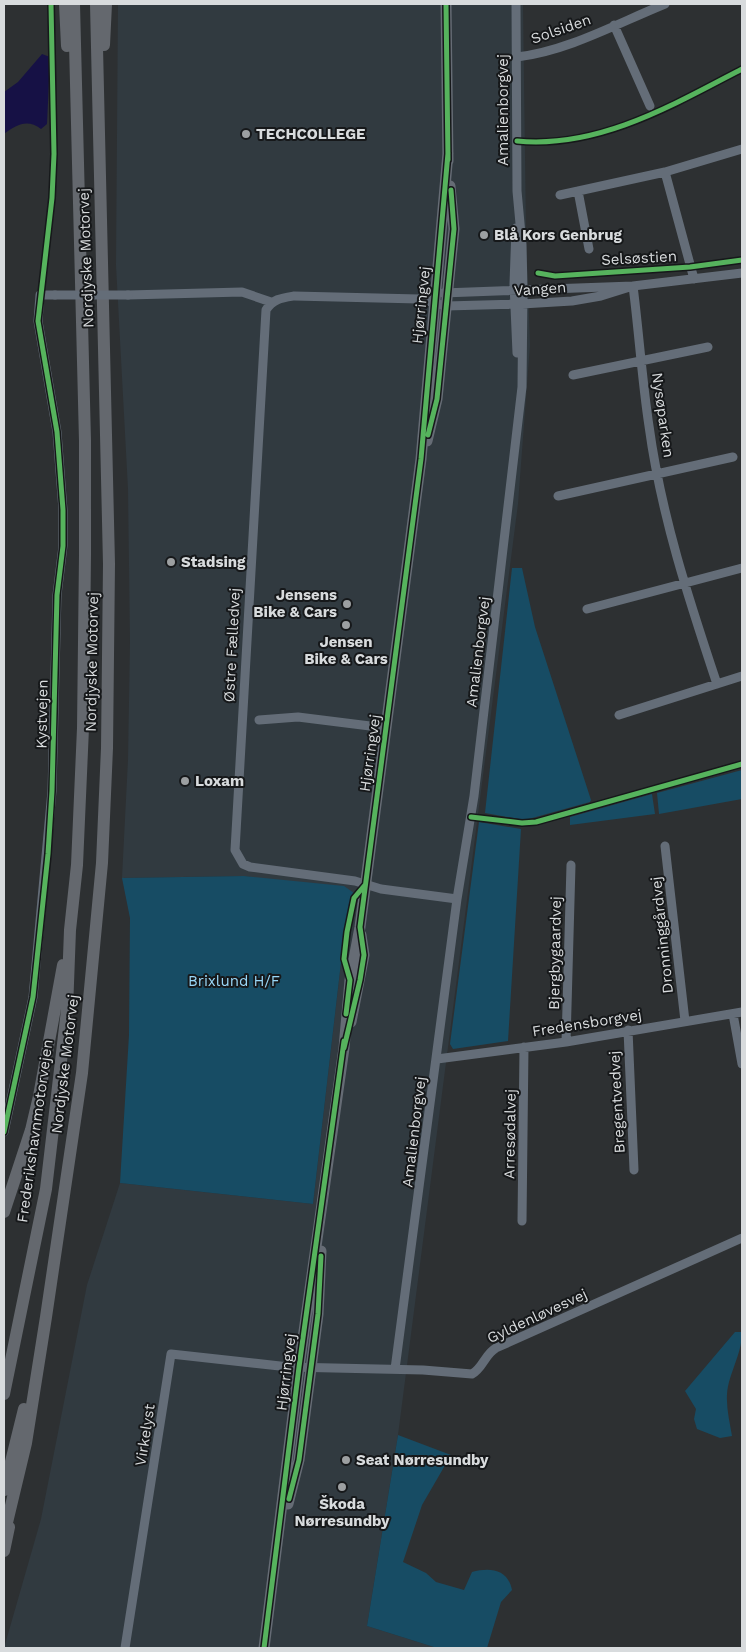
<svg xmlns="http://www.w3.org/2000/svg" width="746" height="1652" font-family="'Work Sans',sans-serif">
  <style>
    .built { fill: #313a40 }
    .green { fill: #174c64 }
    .water { fill: #161145 }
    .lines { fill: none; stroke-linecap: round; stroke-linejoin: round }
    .minor { stroke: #646d78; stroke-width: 9 }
    .major { stroke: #666c75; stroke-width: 11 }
    .highway { stroke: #64686e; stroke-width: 12 }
    .minor-bridge { stroke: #646d78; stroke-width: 9 }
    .cycleway-casing { stroke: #16181a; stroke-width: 8 }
    .cycleway { stroke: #56b35d; stroke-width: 5 }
    .poi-dot { fill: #9c9fa1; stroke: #16181a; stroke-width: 2 }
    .labels { text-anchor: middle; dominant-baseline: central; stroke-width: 4; stroke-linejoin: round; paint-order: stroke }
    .street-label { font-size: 15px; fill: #d8dbdd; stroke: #16181a }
    .poi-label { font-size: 15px; font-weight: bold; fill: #d8dbdd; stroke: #16181a; text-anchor: start }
    .park-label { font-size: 15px; fill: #99d7f8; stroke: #16181a }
  </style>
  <rect width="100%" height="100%" fill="#2d3032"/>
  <path class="built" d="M118,4H523L526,233L530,345L518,504L398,1435L367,1626L437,1648H4L41,1519L87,1285L120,1183L313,1204L345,928L354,893L244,876L122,878L128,760L130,642L128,489L116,265Z"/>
  <path class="green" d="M512,568H522L535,627L591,800L590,802L525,820L485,813Z
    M742,770V799L659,814L657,793Z
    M652,794L655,814L570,825V817Z
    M479,822L521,829L508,1041L453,1049L450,1044Z
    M244,876L344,886L354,893L345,928L313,1204L120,1183L129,1035L130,918L122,878Z
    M735,1332H742C742,1350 734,1364 729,1382C724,1400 729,1418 732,1436L720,1438L697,1429L694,1419L696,1409L685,1391Z
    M398,1435L451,1455L422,1505L403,1562L426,1573L436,1582L464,1590L472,1572C490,1567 508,1569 512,1590L501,1602L487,1648H437L367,1626Z"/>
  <path class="water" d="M42,54L50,57L47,124L41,129C28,119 17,124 4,134V92L18,82Z"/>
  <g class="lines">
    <path class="minor" d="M614,25L650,106
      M517,57C568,51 618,23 665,4
      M665,172L694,279
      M578,191L589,249
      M560,195L665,172L742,149
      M516,228L514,284L517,353
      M633,286C639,333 642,380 649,426C661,515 689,600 717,684
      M443,293L633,286L742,273
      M128,295L242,292L271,302
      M573,375L708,347
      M558,496L733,457
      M587,609L742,568
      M619,715L742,676
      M259,720L298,717L386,728
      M665,846L685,1021
      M457,899L381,889L355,881L250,867L243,864L235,850L266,310C273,299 281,298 294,296L419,299L446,306L522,304L572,301L601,296L633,286
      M733,1014L742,1064
      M628,1030L634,1170
      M566,1042L571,865
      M437,1059L566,1042L742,1012
      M4,1132L33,997L52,791L57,595L63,546V510L57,432L38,321L40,295H55
      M522,1221L524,1047
      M395,1369L457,899L474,796L522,387L523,290L522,245L517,191L516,4
      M125,1648L171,1354L289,1367L423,1370L472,1374C483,1368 485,1354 496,1348L742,1238"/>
    <path class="major" d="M446,4L448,161
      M427,441L437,399L449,278L454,229L450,186
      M351,1022L364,955L361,935
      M288,1504L299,1460L318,1314L321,1251
      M264,1648L299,1367L344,1048L350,980L360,927L421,459L448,153"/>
    <path class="highway" d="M65,4L67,46
      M104,45L106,4
      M4,1212L31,1130L39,1096L63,965
      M4,1394L46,1189L67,1010L70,930L77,865L83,728L85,555V441L74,4
      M4,1490L24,1409
      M4,1535L26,1443L46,1317L82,1073L102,863L107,748L109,564L96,4
      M4,1551L9,1527"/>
    <path class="minor-bridge" d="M55,295H128"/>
    <g class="cycleway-casing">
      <path id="cycleway" d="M446,4L448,160
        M517,141C598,149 673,105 742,69
        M538,273L555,276L690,267L742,260
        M428,435L437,399L454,229L451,190
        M471,817L522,823L536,822L742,764
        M346,1014L350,980L344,959L347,932L354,898L365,885
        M344,1048L360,980L364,955L360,927L421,459L448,153
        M4,1132L33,997L48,854L52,791L57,595L63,546V510L57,432L38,321L52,198L54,154L51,4
        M289,1499L299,1460L318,1314L321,1256
        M264,1648L299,1367L344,1041"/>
    </g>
    <use href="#cycleway" class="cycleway"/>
  </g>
  <g class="poi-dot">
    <circle cx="246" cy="134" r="5"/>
    <circle cx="484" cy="235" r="5"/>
    <circle cx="171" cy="562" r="5"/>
    <circle cx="347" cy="604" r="5"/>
    <circle cx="346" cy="625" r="5"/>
    <circle cx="185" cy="781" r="5"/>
    <circle cx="346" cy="1460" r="5"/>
    <circle cx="342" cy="1487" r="5"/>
  </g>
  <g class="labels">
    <g class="street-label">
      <text transform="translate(561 29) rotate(-19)">Solsiden</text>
      <text transform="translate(503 110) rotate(-90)">Amalienborgvej</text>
      <text transform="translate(86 258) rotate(-92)">Nordjyske Motorvej</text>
      <text transform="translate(639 258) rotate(-3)">Selsøstien</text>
      <text transform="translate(540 289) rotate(-4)">Vangen</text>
      <text transform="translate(421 305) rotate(-84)">Hjørringvej</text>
      <text transform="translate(663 415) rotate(82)">Nysøparken</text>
      <text transform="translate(232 645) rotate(-87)">Østre Fælledvej</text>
      <text transform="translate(478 652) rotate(-83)">Amalienborgvej</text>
      <text transform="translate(92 662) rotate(-89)">Nordjyske Motorvej</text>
      <text transform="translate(42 714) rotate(-89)">Kystvejen</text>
      <text transform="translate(370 753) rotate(-82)">Hjørringvej</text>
      <text transform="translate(662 935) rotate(-96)">Dronninggårdvej</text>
      <text transform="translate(555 953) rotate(-89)">Bjergbygaardvej</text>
      <text transform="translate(587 1023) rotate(-9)">Fredensborgvej</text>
      <text transform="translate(65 1064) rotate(-83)">Nordjyske Motorvej</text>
      <text transform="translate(617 1102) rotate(-93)">Bregentvedvej</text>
      <text transform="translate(35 1131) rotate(-82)">Frederikshavnmotorvejen</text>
      <text transform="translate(414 1132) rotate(-83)">Amalienborgvej</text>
      <text transform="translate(510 1134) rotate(-89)">Arresødalvej</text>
      <text transform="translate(537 1316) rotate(-25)">Gyldenløvesvej</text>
      <text transform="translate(286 1372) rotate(-83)">Hjørringvej</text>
      <text transform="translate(145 1435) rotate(-81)">Virkelyst</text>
    </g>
    <g class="poi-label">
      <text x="256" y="134">TECHCOLLEGE</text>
      <text x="494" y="235">Blå Kors Genbrug</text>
      <text x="181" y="562">Stadsing</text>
      <text x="337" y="595" text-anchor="end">Jensens<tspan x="337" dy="17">Bike &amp; Cars</tspan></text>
      <text x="346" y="642" text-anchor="middle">Jensen<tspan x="346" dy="17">Bike &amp; Cars</tspan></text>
      <text x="195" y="781">Loxam</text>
      <text x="356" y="1460">Seat Nørresundby</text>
      <text x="342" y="1504" text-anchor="middle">Škoda<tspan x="342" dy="17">Nørresundby</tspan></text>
    </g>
    <g class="park-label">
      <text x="234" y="981">Brixlund H/F</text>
    </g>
  </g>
  <rect width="746" height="1652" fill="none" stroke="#d8dbdd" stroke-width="10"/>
</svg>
